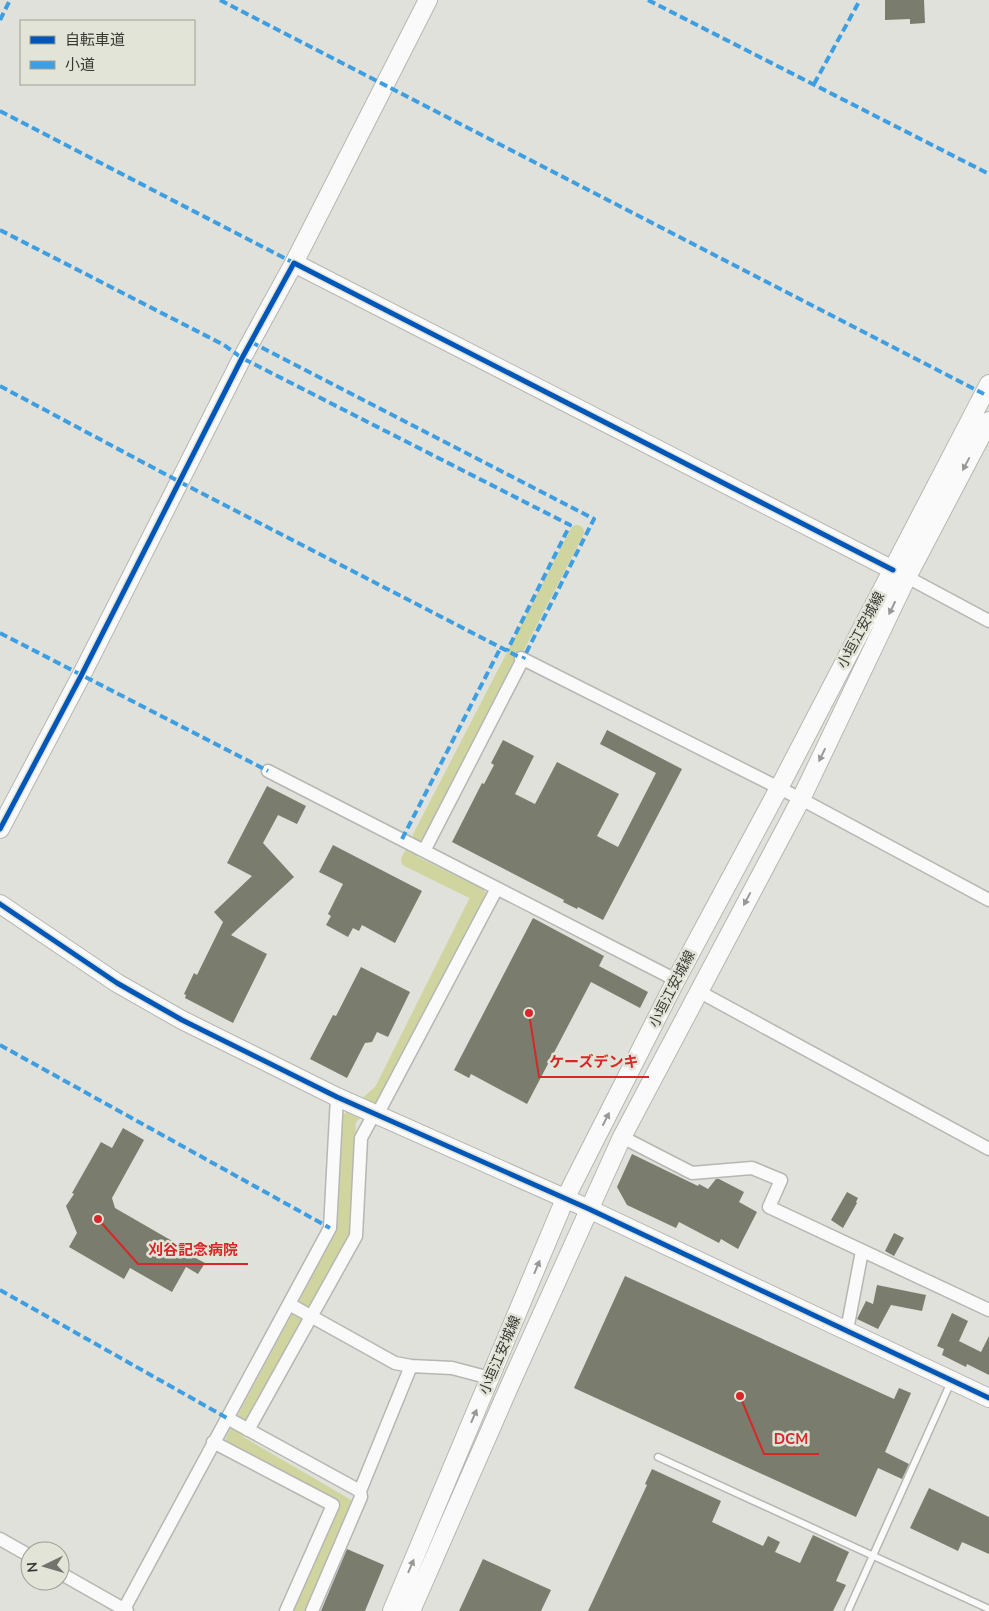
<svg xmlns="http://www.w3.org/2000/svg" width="989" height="1611" font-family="'Nunito Sans','Noto Sans JP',sans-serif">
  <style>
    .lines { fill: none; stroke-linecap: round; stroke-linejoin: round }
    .canal { stroke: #d0d5a0; stroke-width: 14 }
    .building { fill: #7a7c6d }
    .lane-casing { stroke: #b6b7b2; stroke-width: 9 }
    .street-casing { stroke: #b6b7b2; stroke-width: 15 }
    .secondary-casing { stroke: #b6b7b2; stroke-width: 20 }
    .lane { stroke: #fafafa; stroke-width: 6 }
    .street { stroke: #fafafa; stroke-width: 12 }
    .secondary { stroke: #fafafa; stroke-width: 18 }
    .quiet { stroke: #3e9ee2; stroke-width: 4; stroke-dasharray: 8 4; stroke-linecap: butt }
    .cycleway-casing { stroke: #e2e4d8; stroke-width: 8 }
    .cycleway { stroke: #0057b8; stroke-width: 5 }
    .oneway { fill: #989996 }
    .labels { text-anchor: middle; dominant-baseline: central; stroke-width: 5; stroke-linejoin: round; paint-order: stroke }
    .street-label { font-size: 14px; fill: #373833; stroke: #e2e4d8 }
    .leader { fill: none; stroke: #d62828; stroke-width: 2 }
    .callout-dot { fill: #d62828; stroke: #e2e4d8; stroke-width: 2 }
    .callout-label { font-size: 15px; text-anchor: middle; font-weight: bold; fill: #d62828; stroke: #e2e4d8; stroke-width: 5; stroke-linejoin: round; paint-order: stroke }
  </style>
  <rect width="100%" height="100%" fill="#e0e1db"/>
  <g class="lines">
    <path class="canal" d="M420,836L577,532
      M300,1611L346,1505L233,1439L344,1232L349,1119L381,1091L479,895L408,860L410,856"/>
  </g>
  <path class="building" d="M885,0H924L925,23L910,24V19L885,20Z
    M607,730L682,769L603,920L578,907L577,909L563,902L564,900L452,842L482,783L484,784L494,765L491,763L503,740L534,756L515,794L535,804L557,762L619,794L597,836L618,847L656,773L600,744Z
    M267,786L306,806L297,824L278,815L263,843L294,877L231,935L267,954L233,1023L185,998L186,995L184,994L194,973L197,975L223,922L214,912L252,876L227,863Z
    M333,845L422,891L395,943L362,925L359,931L353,928L348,937L326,925L331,916L328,914L343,884L319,872Z
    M533,918L604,956L599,966L648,992L640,1008L591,982L527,1104L471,1074L469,1078L454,1070Z
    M361,967L410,992L388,1037L377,1032L372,1042L365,1043L347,1078L310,1059L333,1015L336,1016Z
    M123,1128L144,1140L112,1198L115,1208L193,1253L192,1256L205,1263L198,1274L186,1267L172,1292L130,1268L124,1279L69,1247L77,1233L66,1206L74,1194L72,1193L101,1142L112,1148Z
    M632,1154L698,1186L699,1184L708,1189L716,1179H719L744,1192L739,1202L757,1212L738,1249L721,1239L719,1243L679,1222L676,1228L627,1205L617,1187Z
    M847,1192L858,1198L856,1202L857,1203L843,1228L831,1220Z
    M894,1233L904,1238L894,1256L885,1251Z
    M625,1276L894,1399L899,1388L911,1393L885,1452L909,1464L902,1479L878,1468L856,1517L574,1388Z
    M877,1285L926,1295L922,1311L891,1305L878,1329L857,1319L866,1301L873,1304Z
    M952,1313L968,1321L959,1341L981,1352L989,1336V1375L967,1364L966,1367L942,1355L944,1349L937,1346Z
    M652,1469L721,1501L712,1522L763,1546L768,1536L780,1542L775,1552L800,1563L813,1535L849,1552L836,1581L846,1585L833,1611H588L647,1485L645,1484Z
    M929,1488L989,1517V1554L962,1542L958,1551L910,1528Z
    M347,1549L384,1565L365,1611H321Z
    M483,1559L551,1590L541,1611H459Z"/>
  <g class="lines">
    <g class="lane-casing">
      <path id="lane" d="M658,1457L989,1609
        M848,1611L951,1382"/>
    </g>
    <g class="street-casing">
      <path id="street" d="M907,577L989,621
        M521,658L801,799L989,900
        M268,771C404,840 540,911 676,980
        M424,851L523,659
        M698,991L989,1149
        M377,1115L496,890
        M622,1137L692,1173L752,1168L781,1180L769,1207L989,1310
        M289,1304L395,1363L411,1366L452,1368L490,1378
        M847,1330L862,1251
        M227,1418L360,1491L411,1366
        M248,1430L356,1236L361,1138L374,1114
        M213,1442L333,1505L286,1611
        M0,1539L30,1556
        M60,1573L127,1611
        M123,1611L330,1228L337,1097
        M312,1611L361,1497L360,1491"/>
    </g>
    <g class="secondary-casing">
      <path id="secondary" d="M294,263L428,0
        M0,829L81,676L242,358L294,263L893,570
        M0,904L117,983L182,1020L337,1097L589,1209L989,1398
        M392,1611L565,1199L676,980L779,788L989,384
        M411,1611L509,1387L622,1137L801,799L907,577L989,421"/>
    </g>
    <use href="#lane" class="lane"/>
    <use href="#street" class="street"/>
    <use href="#secondary" class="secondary"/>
    <path class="quiet" d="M220,0L984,394
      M648,0L989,174
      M0,20L10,0
      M814,84L860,0
      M0,111L294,263
      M0,230L224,345L242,358L570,525L507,651
      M251,342L594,519L523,659
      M0,386L180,482L521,658
      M0,633L268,771
      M402,839L501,647
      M0,1045L330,1228
      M0,1290L227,1418"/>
    <g class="cycleway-casing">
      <path id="cycleway" d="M0,829L81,676L242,358L294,263L893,570
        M0,904L117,983L182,1020L337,1097L589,1209L989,1398"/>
    </g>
    <use href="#cycleway" class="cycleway"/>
  </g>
  <defs><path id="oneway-solid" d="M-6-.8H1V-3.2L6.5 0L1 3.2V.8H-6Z" transform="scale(1.25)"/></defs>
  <g class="oneway">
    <use href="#oneway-solid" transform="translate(966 464) rotate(118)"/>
    <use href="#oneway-solid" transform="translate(892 608) rotate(116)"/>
    <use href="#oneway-solid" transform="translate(822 755) rotate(116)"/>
    <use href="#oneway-solid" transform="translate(747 899) rotate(118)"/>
    <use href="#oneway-solid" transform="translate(606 1119) rotate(-63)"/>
    <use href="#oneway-solid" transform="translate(537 1267) rotate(-67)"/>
    <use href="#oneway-solid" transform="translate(474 1416) rotate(-67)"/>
    <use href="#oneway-solid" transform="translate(411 1566) rotate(-67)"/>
  </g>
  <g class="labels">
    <g class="street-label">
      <text transform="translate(861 630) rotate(-62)">小垣江安城線</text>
      <text transform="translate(672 989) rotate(-63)">小垣江安城線</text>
      <text transform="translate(500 1355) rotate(-67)">小垣江安城線</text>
    </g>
  </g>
  <path class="leader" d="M529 1013L539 1077H649M98 1219L138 1264H248M740 1396L764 1454H819"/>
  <g class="callout-dot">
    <circle cx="529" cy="1013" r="5"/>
    <circle cx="98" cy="1219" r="5"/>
    <circle cx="740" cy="1396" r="5"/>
  </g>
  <g class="callout-label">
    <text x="594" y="1067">ケーズデンキ</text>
    <text x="193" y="1255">刈谷記念病院</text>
    <text x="791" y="1444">DCM</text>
  </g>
  <rect x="20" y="20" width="175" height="65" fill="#e2e4d8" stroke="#9e9f96"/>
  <rect x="30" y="36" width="25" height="8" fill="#0057b8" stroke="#9e9f96"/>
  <text x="65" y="45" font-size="15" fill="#373833">自転車道</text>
  <rect x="30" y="61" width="25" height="8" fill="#3e9ee2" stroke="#9e9f96"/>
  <text x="65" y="70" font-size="15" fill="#373833">小道</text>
  <g transform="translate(45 1566) rotate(265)"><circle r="24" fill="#e2e4d8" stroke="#9e9f96"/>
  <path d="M0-4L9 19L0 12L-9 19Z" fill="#72736e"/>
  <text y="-8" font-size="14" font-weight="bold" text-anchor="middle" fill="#373833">N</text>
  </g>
</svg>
